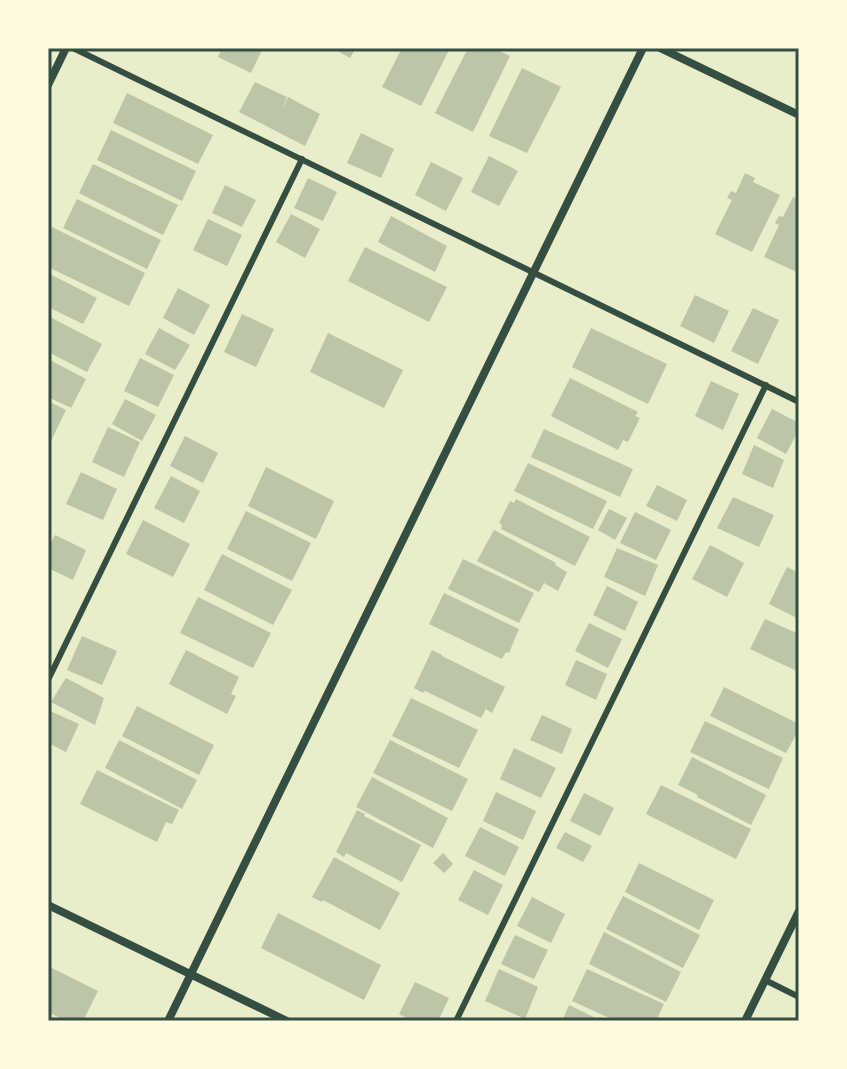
<svg xmlns="http://www.w3.org/2000/svg" width="847" height="1069" font-family="'Golos Text',sans-serif">
  <style>
    .building { fill: #bcc5a7 }
    .lines { fill: none; stroke-linecap: round; stroke-linejoin: round }
    .service { stroke: #344e41; stroke-width: 6 }
    .minor { stroke: #344e41; stroke-width: 8 }
    .neatline { fill: none; stroke: #344e41; stroke-width: 3 }
  </style>
  <rect width="100%" height="100%" fill="#e9edc9"/>
  <path class="building" d="M222,48H263L251,73L218,57Z
    M332,48H356L350,58Z
    M402,48H450L421,106L382,87Z
    M468,48H493L510,56L473,132L435,113Z
    M522,68L561,87L527,153L489,136Z
    M255,82L287,97L281,111L288,97L320,114L305,146L239,112Z
    M127,93L213,135L198,164L113,123Z
    M111,130L196,171L182,201L97,160Z
    M361,133L394,149L381,178L347,163Z
    M489,156L518,171L499,206L471,192Z
    M431,162L463,178L446,211L415,195Z
    M93,164L178,205L163,235L79,193Z
    M745,173L755,178L753,182L780,195L752,252L715,234L732,200L727,198L731,191L736,193Z
    M308,178L337,192L323,221L294,208Z
    M225,185L256,200L242,227L212,213Z
    M793,197L799,199V273L764,257L779,225L775,223L779,216L783,217Z
    M77,199L161,240L147,269L63,228Z
    M291,214L320,229L305,258L276,242Z
    M391,216L447,246L435,272L378,242Z
    M208,219L242,235L227,266L193,250Z
    M52,227L145,273L129,306L48,267V236Z
    M365,247L447,287L429,322L348,281Z
    M48,273L97,298L83,324L48,307Z
    M178,288L210,305L194,335L163,318Z
    M695,295L729,311L714,343L680,326Z
    M753,308L779,320L758,364L731,351Z
    M242,314L274,329L256,367L224,352Z
    M48,316L102,344L87,372L48,352Z
    M159,328L190,345L175,370L145,354Z
    M591,328L667,364L648,404L572,367Z
    M328,333L403,370L384,408L310,372Z
    M140,358L174,375L158,407L124,391Z
    M48,359L86,379L71,408L48,397Z
    M570,378L638,412L635,416L640,418L628,442L623,440L618,450L551,416Z
    M711,381L739,394L723,430L695,416Z
    M125,399L156,415L142,441L112,424Z
    M48,401L66,410L51,441L48,439Z
    M772,409L799,423V429L786,454L757,438Z
    M108,427L140,442L124,477L92,462Z
    M544,429L633,469L620,497L531,457Z
    M185,436L218,453L203,483L170,466Z
    M754,445L784,460L773,488L742,474Z
    M528,463L607,501L593,529L514,491Z
    M266,467L334,501L316,539L248,506Z
    M81,472L117,489L103,520L66,504Z
    M171,476L200,491L184,523L154,508Z
    M657,485L687,500L677,521L646,506Z
    M733,497L774,515L759,547L717,528Z
    M516,499L590,537L575,566L501,529L502,525L499,523L510,501L514,503Z
    M609,509L627,518L615,540L598,530Z
    M246,511L311,543L292,581L227,549Z
    M635,512L671,530L656,560L620,543Z
    M143,520L190,544L173,577L126,554Z
    M494,530L556,563L555,565L567,572L558,591L544,583L539,592L477,561Z
    M55,535L86,550L73,580L48,568V549Z
    M710,545L744,563L727,597L692,579Z
    M617,548L658,565L645,596L604,577Z
    M222,554L292,590L273,625L204,590Z
    M463,559L534,593L519,623L448,589Z
    M787,567L799,573V619L769,604Z
    M607,586L638,602L625,631L593,615Z
    M444,593L519,629L509,653L506,652L502,659L429,624Z
    M198,597L271,633L253,668L180,633Z
    M765,619L799,634V672L750,649Z
    M589,623L622,639L608,668L575,651Z
    M82,636L117,651L102,685L67,670Z
    M186,650L239,677L231,694L236,696L227,714L169,684Z
    M432,650L442,655V656L505,687L492,713L486,709L481,718L425,691L423,693L414,688Z
    M576,660L607,674L596,700L565,685Z
    M66,678L104,698L95,725L51,702Z
    M724,687L799,724V729L786,753L710,716Z
    M411,698L478,730L459,768L392,736Z
    M137,706L214,745L199,775L122,736Z
    M48,710L79,724L66,752L48,743Z
    M542,715L572,729L562,754L530,740Z
    M705,721L783,758L769,789L690,752Z
    M119,740L197,780L182,809L105,768Z
    M390,740L468,779L452,811L373,773Z
    M514,748L556,768L541,798L500,779Z
    M692,757L766,795L751,825L697,797L698,795L678,785Z
    M97,770L179,810L172,824L166,822L157,842L80,804Z
    M372,777L448,818L433,848L356,807Z
    M661,785L751,829L736,859L646,814Z
    M496,792L536,811L523,840L483,821Z
    M584,793L614,808L600,836L570,821Z
    M357,810L365,814L364,816L421,845L402,882L346,853L344,857L336,852Z
    M480,827L519,847L505,876L465,856Z
    M565,832L592,846L583,862L556,848Z
    M443,853L453,864L444,873L433,863Z
    M334,857L400,893L380,930L323,900L322,902L312,897Z
    M639,863L714,900L699,930L625,892Z
    M474,870L503,885L488,915L458,900Z
    M623,896L700,935L683,968L606,929Z
    M532,897L565,914L551,943L517,926Z
    M278,913L381,965L364,1000L261,948Z
    M604,932L681,972L666,1002L589,964Z
    M515,935L548,950L534,979L501,964Z
    M48,966L98,991L83,1021H66L48,1012Z
    M499,969L538,987L525,1019L485,1001Z
    M587,969L664,1004L656,1021H616L572,1001Z
    M415,982L449,998L438,1021H412L399,1014Z
    M569,1005L602,1021H562Z"/>
  <g class="lines">
    <path class="service" d="M73,48L799,402
      M48,680L302,159
      M765,980L799,997
      M456,1021L766,385"/>
    <path class="minor" d="M660,48L799,115
      M48,85L66,48
      M48,905L287,1021
      M168,1021L643,48
      M745,1021L799,911"/>
  </g>
  <rect width="847" height="1069" fill="none" stroke="#fefae0" stroke-width="100"/>
  <rect x="50" y="50" width="747" height="969" class="neatline"/>
</svg>
